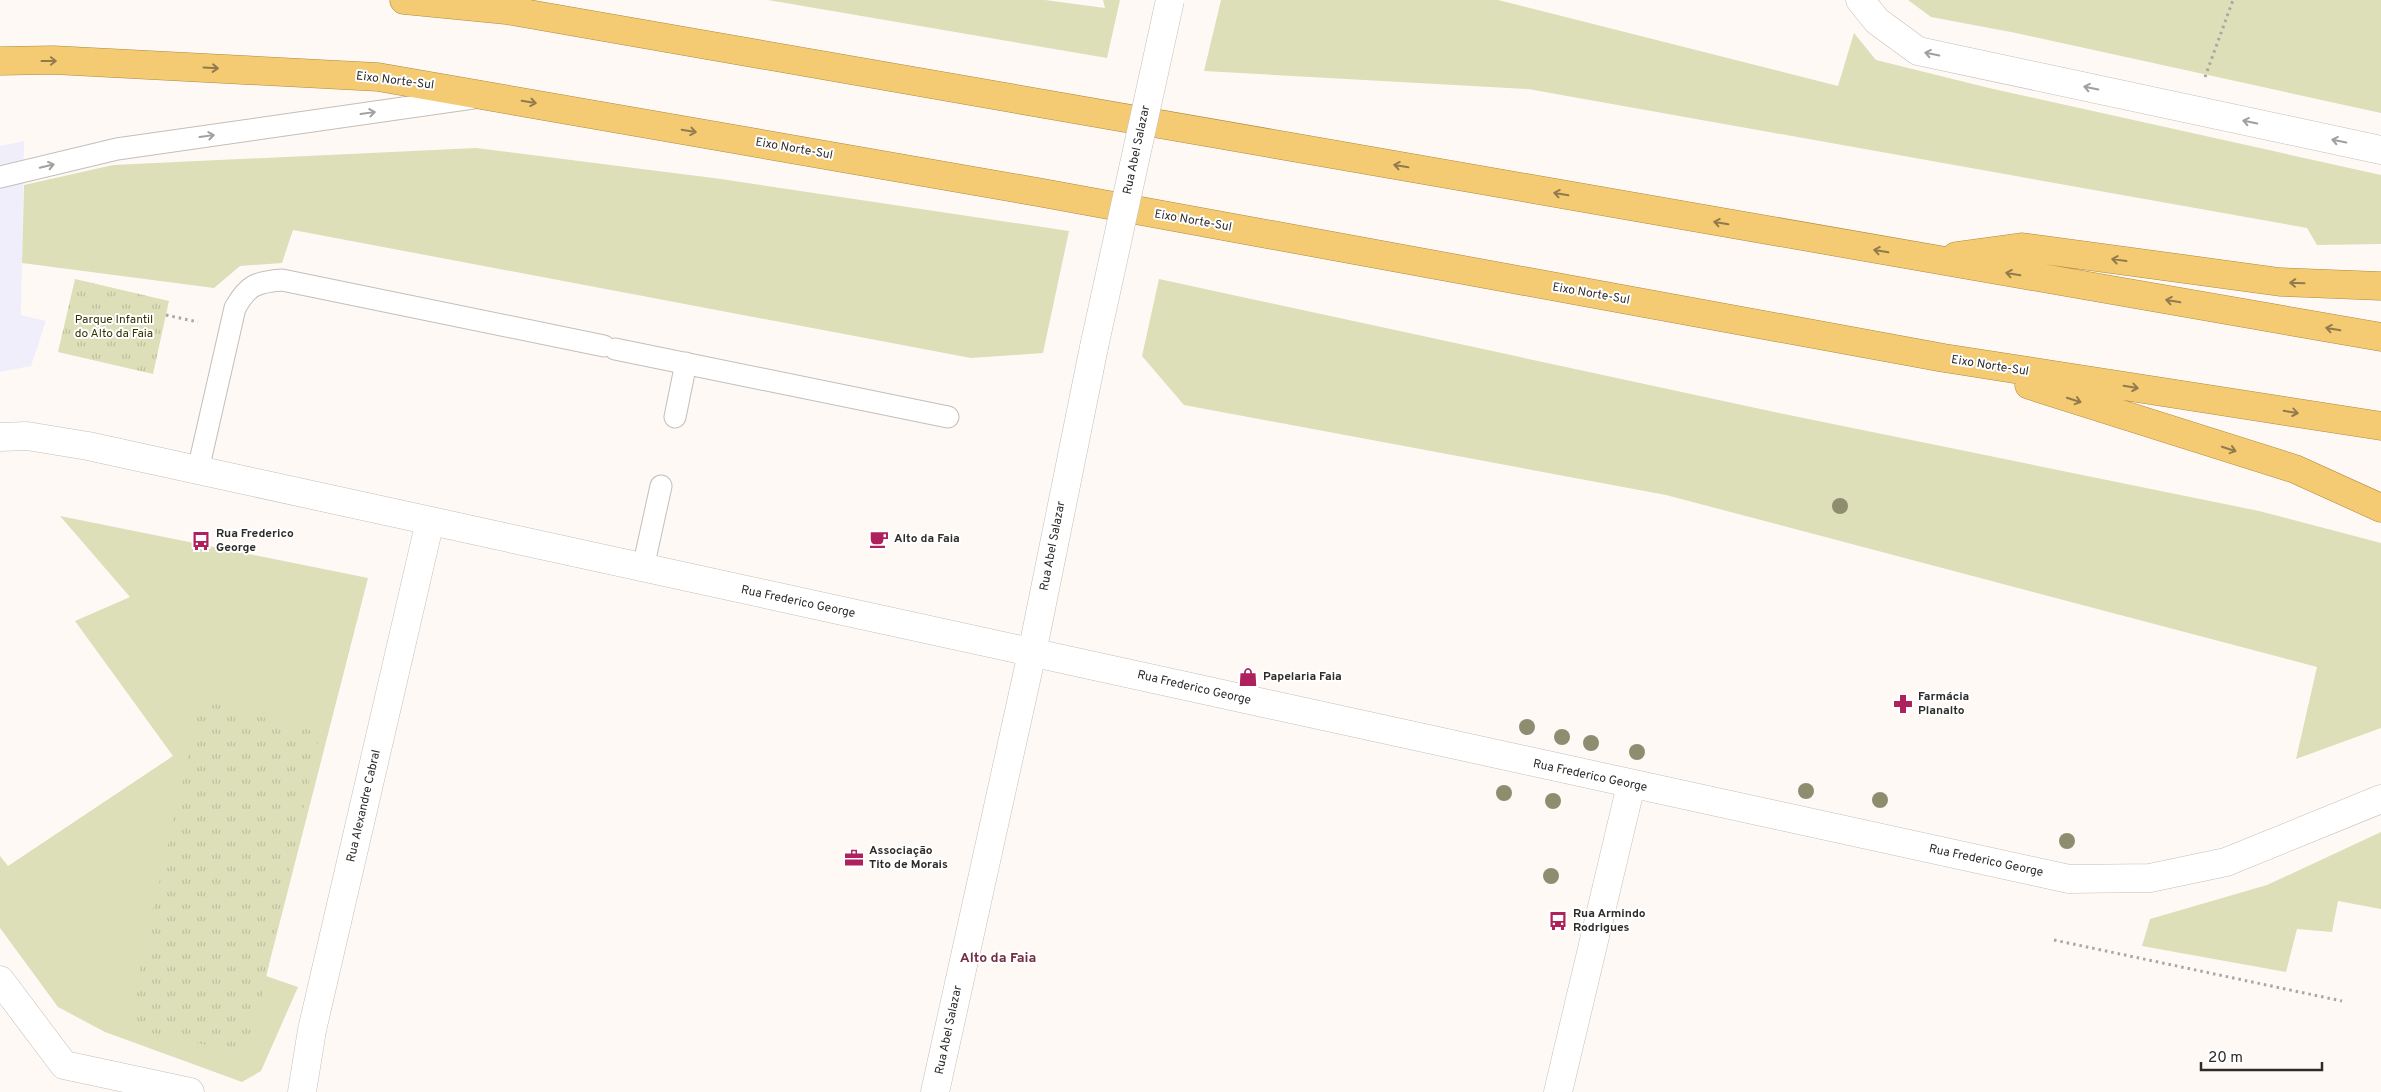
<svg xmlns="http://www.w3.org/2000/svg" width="2381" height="1092" font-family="Overpass,sans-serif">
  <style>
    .commercial { fill: #f1eefc }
    .grass { fill: #dcdfb8 }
    .park { fill: url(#park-tufts) }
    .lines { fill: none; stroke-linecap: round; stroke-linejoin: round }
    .service-casing { stroke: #c4beb9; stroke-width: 23 }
    .minor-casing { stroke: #c4beb9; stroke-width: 29 }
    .trunk-casing { stroke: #ad8a41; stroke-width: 29 }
    .path { stroke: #aba6a4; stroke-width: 3; stroke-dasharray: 2.5 4; stroke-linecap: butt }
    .service { stroke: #fff; stroke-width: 21 }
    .minor { stroke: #fff; stroke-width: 28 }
    .trunk { stroke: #f4ca72; stroke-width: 28 }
    .minor-bridge-casing { stroke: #c4beb9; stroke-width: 29; stroke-linecap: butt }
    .minor-bridge { stroke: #fff; stroke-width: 28 }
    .tree { fill: #8f8d70 }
    .oneway { stroke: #a1a09f }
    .oneway2 { stroke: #917b4e }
    .labels { text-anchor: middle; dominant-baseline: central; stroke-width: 4; stroke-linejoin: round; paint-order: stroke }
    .street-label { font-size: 12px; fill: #2e2c2a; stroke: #fff }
    .park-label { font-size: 12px; fill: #333402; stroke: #fff }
    .poi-label { font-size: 12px; font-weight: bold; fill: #2e2c2a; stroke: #fff; text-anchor: start }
    .neighbourhood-label { font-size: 14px; font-weight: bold; fill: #732e45; stroke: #fff }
  </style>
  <defs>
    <pattern id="park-tufts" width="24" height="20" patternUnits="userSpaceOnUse" patternTransform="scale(1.25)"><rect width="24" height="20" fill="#dcdfb8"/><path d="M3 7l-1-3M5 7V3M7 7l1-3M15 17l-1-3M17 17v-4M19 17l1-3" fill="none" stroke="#bdc09e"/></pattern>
  </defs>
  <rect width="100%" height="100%" fill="#fff9f6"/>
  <path class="commercial" d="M24,141L21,315L46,321L31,366L0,372V146Z"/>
  <path class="grass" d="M768,0H1045L1105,8L1103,0H1120L1107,58Z
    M1221,0H1498L1838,86L1854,33L1876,60L1989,88L2381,175V244L2317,245L2307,228L1528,89L1204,71Z
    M1908,0H2381V113L2016,33L1931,17Z
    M476,148L721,179L1069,231L1043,353L971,358L293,230L282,263L240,266L214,288L22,263L24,185L113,165Z
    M1159,279L1779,413L2259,511L2381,543V728L2296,759L2317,667L1666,495L1184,405L1142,356Z
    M60,516L368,578L266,976L298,987L261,1071L242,1082L105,1032L58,1007L0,928V856L8,866L173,756L75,621L130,597Z
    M2381,832V909L2338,901L2332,932L2297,929L2286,972L2142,946L2150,919L2267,885Z"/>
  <path class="park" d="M75,279L169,301L153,374L58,352Z
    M201,700L320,733L249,1054L126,1028Z"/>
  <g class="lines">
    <g class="service-casing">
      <path id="service" d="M0,177L117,149L473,98
        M615,349L948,417
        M675,417L686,363
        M198,470L235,308C248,285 256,282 282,280L604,346
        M643,568L661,486"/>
    </g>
    <g class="minor-casing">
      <path id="minor" d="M1860,0L1877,21L1918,51L2381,150
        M0,437L27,436L88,446L2069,879L2150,878L2226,862L2381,799
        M0,980L64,1065L190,1092
        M302,1092L312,1030L430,521
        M935,1092L1032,653L1094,347
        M1558,1092L1631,785"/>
    </g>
    <g class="trunk-casing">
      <path id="trunk" d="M404,0L506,10L2381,337
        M0,61L53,60L378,77L1043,193L1944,358L2381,426
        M1956,256L2022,247L2280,282L2381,286
        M2029,385L2295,469L2381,508"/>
    </g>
    <path class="path" d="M2205,77L2233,0
      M166,315L198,322
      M2054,940L2342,1001"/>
    <use href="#service" class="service"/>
    <use href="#minor" class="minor"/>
    <use href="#trunk" class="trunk"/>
    <g class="minor-bridge-casing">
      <path id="minor-bridge" d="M1094,347L1170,0"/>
    </g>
    <use href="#minor-bridge" class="minor-bridge"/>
  </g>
  <g class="tree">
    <circle cx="1840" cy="506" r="8"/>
    <circle cx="1527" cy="727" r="8"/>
    <circle cx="1562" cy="737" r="8"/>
    <circle cx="1591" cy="743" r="8"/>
    <circle cx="1637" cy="752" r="8"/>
    <circle cx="1806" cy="791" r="8"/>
    <circle cx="1504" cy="793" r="8"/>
    <circle cx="1880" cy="800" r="8"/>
    <circle cx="1553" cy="801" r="8"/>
    <circle cx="2067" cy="841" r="8"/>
    <circle cx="1551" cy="876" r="8"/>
  </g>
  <defs><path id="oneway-shaft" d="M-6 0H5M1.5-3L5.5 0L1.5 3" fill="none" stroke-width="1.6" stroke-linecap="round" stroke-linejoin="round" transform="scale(1.25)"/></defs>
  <g class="oneway">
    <use href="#oneway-shaft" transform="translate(1932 54) rotate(-168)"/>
    <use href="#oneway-shaft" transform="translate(2091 88) rotate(-168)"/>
    <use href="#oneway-shaft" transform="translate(368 113) rotate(-8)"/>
    <use href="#oneway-shaft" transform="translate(2250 122) rotate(-168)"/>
    <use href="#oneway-shaft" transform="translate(207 136) rotate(-8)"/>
    <use href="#oneway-shaft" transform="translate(2339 141) rotate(-168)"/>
    <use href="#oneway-shaft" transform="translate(47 166) rotate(-13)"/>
  </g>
  <g class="oneway2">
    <use href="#oneway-shaft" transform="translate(49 61)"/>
    <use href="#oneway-shaft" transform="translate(211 68) rotate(3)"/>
    <use href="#oneway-shaft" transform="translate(529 102) rotate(10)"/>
    <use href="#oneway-shaft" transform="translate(689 131) rotate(10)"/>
    <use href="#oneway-shaft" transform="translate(1401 166) rotate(-170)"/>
    <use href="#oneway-shaft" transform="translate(1561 194) rotate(-170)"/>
    <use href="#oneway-shaft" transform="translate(1721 223) rotate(-170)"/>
    <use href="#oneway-shaft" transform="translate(1881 251) rotate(-170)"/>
    <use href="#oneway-shaft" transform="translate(2119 260) rotate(-172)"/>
    <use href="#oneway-shaft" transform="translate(2013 274) rotate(-170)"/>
    <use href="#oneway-shaft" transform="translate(2297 283) rotate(-178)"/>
    <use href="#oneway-shaft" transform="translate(2173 301) rotate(-170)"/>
    <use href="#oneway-shaft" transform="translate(2333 329) rotate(-170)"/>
    <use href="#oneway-shaft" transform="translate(2131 387) rotate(9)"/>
    <use href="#oneway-shaft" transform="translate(2074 400) rotate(18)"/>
    <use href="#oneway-shaft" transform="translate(2291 412) rotate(9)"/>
    <use href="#oneway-shaft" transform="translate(2229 449) rotate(18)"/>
  </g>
  <defs>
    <g id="cafe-bare" transform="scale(1.5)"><path d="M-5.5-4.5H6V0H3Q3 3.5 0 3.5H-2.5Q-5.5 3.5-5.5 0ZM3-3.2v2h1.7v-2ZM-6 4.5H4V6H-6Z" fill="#ae215c" stroke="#fff" stroke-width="2.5" paint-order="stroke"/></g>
    <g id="bus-bare" transform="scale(1.5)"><path d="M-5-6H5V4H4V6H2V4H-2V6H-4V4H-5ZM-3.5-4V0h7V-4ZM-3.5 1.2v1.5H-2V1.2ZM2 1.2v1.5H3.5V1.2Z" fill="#ae215c" stroke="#fff" stroke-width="2.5" paint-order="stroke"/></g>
    <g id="shop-bare" transform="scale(1.5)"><path d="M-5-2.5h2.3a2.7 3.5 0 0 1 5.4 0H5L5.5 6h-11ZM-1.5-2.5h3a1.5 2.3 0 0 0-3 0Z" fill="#ae215c" stroke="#fff" stroke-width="2.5" paint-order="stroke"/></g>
    <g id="pharmacy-bare" transform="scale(1.5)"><path d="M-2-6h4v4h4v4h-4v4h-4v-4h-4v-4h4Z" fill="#ae215c" stroke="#fff" stroke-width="2.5" paint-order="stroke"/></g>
    <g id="office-bare" transform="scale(1.5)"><path d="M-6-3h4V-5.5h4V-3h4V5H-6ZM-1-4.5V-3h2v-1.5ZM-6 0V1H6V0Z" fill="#ae215c" stroke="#fff" stroke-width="2.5" paint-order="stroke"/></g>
  </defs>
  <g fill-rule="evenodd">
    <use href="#cafe-bare" x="879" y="539"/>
    <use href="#bus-bare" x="201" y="541"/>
    <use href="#shop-bare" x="1248" y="677"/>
    <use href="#pharmacy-bare" x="1903" y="704"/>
    <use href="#office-bare" x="854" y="858"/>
    <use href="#bus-bare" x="1558" y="921"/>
  </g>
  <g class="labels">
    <g class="street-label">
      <text transform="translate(395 81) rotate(7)">Eixo Norte-Sul</text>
      <text transform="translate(794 149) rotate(10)">Eixo Norte-Sul</text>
      <text transform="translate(1137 150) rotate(-78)">Rua Abel Salazar</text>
      <text transform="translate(1193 221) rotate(10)">Eixo Norte-Sul</text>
      <text transform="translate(1591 294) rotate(10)">Eixo Norte-Sul</text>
      <text transform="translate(1990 366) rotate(9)">Eixo Norte-Sul</text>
      <text transform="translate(1053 546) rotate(-79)">Rua Abel Salazar</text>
      <text transform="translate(798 602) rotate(12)">Rua Frederico George</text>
      <text transform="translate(1194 688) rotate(13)">Rua Frederico George</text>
      <text transform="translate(1590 776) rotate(12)">Rua Frederico George</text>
      <text transform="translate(364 806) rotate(-77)">Rua Alexandre Cabral</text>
      <text transform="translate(1986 861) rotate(12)">Rua Frederico George</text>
      <text transform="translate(949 1030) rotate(-78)">Rua Abel Salazar</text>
    </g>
    <g class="park-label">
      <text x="114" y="320">Parque Infantil<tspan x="114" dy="14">do Alto da Faia</tspan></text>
    </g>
    <g class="poi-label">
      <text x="216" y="534">Rua Frederico<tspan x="216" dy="14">George</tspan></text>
      <text x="894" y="539">Alto da Faia</text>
      <text x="1263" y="677">Papelaria Faia</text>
      <text x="1918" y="697">Farmácia<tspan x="1918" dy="14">Planalto</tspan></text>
      <text x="869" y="851">Associação<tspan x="869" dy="14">Tito de Morais</tspan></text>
      <text x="1573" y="914">Rua Armindo<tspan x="1573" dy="14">Rodrigues</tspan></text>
    </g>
    <g class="neighbourhood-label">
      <text x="998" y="958">Alto da Faia</text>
    </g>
  </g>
  <path d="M2201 1062v8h121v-8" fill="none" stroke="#2e2c2a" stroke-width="2.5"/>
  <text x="2208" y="1062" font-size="15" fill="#2e2c2a" stroke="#ffffff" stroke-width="4" paint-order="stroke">20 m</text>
</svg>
